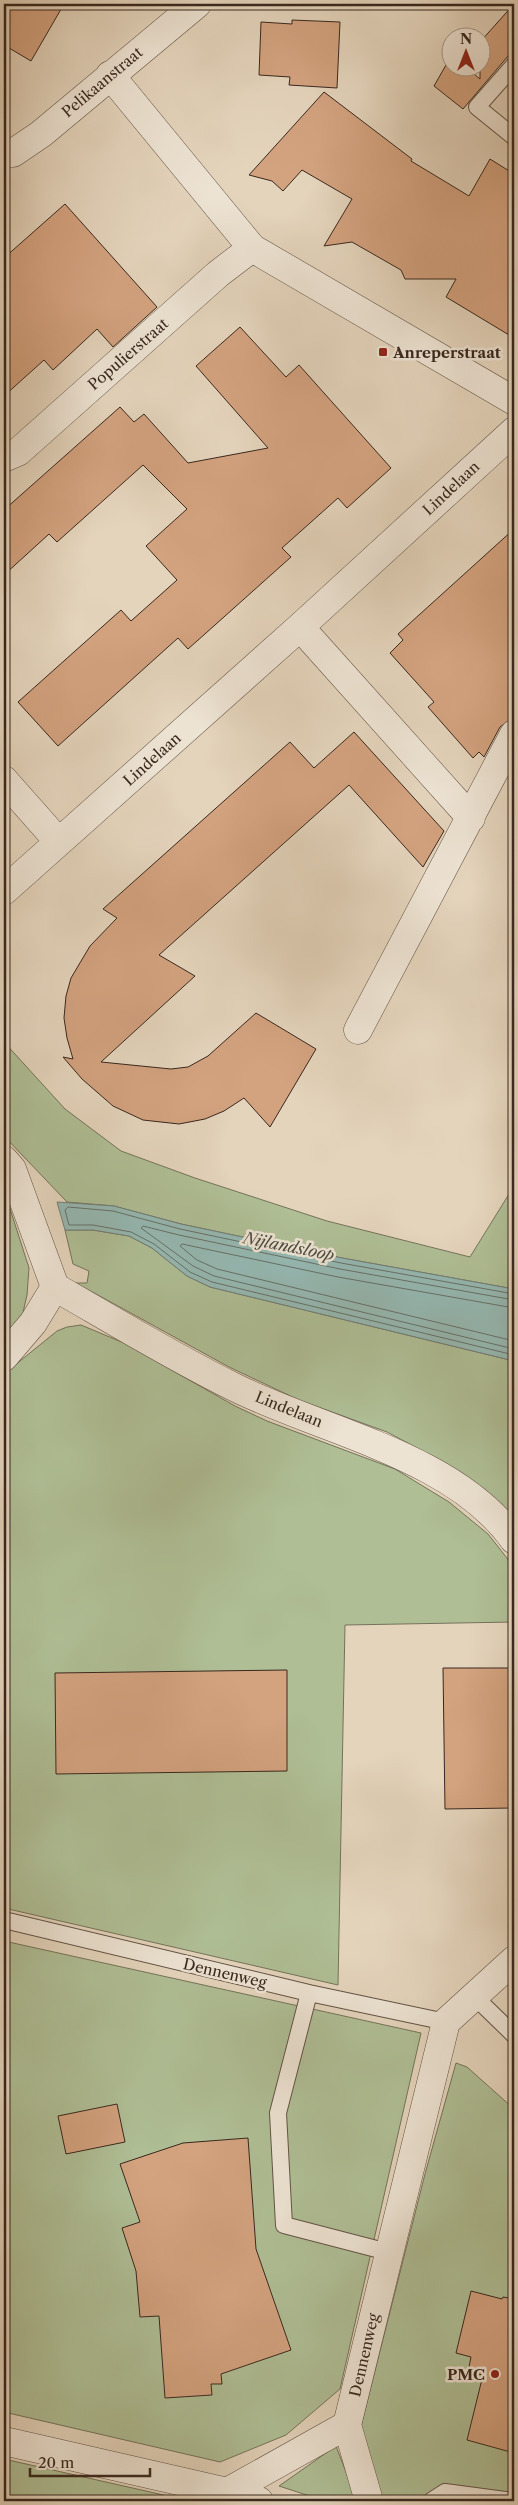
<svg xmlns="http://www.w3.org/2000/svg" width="518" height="2505" font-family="'Libre Caslon Text',serif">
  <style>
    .green { fill: #afbe95; stroke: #74735a }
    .water { fill: #95b8b2; stroke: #707e77 }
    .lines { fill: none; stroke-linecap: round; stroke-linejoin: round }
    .shore { stroke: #667068; stroke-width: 1 }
    .building { fill: #d3a27f; stroke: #38281e }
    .service-casing { stroke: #635346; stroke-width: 18 }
    .minor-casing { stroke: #635346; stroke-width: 29 }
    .tertiary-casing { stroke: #635346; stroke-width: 29 }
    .service { stroke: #ede3d3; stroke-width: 16 }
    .minor { stroke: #ede3d3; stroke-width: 28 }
    .tertiary { stroke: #ede3d3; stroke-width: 28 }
    .poi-dot { fill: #8f2418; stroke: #ede3d3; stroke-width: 2 }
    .labels { text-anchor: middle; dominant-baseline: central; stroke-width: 5; stroke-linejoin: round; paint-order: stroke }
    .street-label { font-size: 15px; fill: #38281e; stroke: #ede3d3 }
    .poi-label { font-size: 15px; font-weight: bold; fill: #38281e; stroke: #ede3d3; text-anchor: start }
    .water-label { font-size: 16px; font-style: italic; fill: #4f4c43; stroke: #ede3d3 }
  </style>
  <rect width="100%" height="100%" fill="#e4d4bc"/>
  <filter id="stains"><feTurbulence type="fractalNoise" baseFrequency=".004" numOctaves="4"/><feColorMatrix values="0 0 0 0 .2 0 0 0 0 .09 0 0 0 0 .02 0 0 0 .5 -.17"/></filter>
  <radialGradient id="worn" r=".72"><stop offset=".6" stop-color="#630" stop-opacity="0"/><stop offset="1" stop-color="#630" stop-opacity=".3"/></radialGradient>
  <path class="green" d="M4,1042L65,1109L121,1151L195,1178L327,1221L470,1257L514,1186V1289L342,1258L181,1224L114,1206L67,1202L4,1136Z
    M4,1190L29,1268L27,1295L21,1321L4,1343Z
    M65,1230H93L129,1236L152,1248L187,1276L210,1287L514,1361V1522L463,1474L423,1451L387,1432L299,1400L229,1367L76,1283H87L89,1271L73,1264Z
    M81,1325L124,1343L235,1406L267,1421L395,1469L449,1502L488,1534L514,1567V1622L345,1625L338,1985L4,1908V1374L57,1331L67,1327Z
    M4,1941L421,2033L340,2389L286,2435L220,2462L4,2412Z
    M456,2063L467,2067L514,2109V2501H380L361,2426L425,2174Z
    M336,2446L357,2501H325L279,2486Z
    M4,2459L190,2501H4Z"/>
  <path class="water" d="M57,1202L114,1206L181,1224L342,1258L514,1289V1361L210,1287L187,1276L152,1248L129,1236L93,1230H65Z"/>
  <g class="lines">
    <path class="shore" d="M514,1294L341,1263L180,1229L113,1211L68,1207L65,1210L69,1225H93L131,1232L154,1244L190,1272L212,1282L514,1355
      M514,1300L340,1269L179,1235L143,1226L141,1228L193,1266L214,1276L514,1349
      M514,1308L338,1277L182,1244L180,1246L197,1260L217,1269L514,1341"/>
  </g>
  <path class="building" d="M4,4H64L31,61L4,45Z
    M514,4V49L463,109L434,86L450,58V68H467L480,79V42Z
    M292,20L340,22L337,88L289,85L290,77L259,75L261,22L292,24Z
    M324,92L412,159L411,161L469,196L490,159L514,174V338L446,297L456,279H405L401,270L352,242L324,246L352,199L302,170L283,191L272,181L249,175Z
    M65,204L157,307L113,347L97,329L53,370L44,360L4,396V258Z
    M240,327L286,377L299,365L391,468L347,508L338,498L282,548L291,557L215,625L188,649L178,638L58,746L18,702L121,610L131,621L177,580L146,546L187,509L143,465L57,542L49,534L4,575V510L120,407L134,422L144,414L188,463L268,448L196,366Z
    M514,529V714L511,719L500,727L484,757L479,752L473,758L428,707L434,702L390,653L403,640L398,634Z
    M354,732L444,831L423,867L349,785L159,955L195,976L101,1062L171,1069L188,1067L208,1056L256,1013L316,1049L270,1127L244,1098L224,1111L205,1119L179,1124L143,1120L113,1106L82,1079L63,1057L73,1059L67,1038L64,1018L66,996L71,978L90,946L117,918L103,909L290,742L314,768Z
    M443,1668H513L514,1808L445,1809Z
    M287,1670V1771L56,1774L55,1673Z
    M117,2104L125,2142L66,2154L58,2116Z
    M248,2138L256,2249L291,2350L221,2374L222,2384H211L212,2395L165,2398L159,2316L140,2317L136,2271L122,2228L140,2222L120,2164L183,2143Z
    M471,2291L502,2299L503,2297L514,2299V2453L467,2440L483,2375L468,2372L471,2357L456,2353Z"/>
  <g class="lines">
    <g class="service-casing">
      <path id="service" d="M514,65L477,107L514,137
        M4,1920L309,1993L446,2022
        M309,1993L278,2113L284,2225L388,2252
        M475,1997L514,2035
        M431,2501L445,2492L514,2501"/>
    </g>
    <g class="minor-casing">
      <path id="minor" d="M4,458L18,452L218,274L252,248
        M300,627L471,818
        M4,780L58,841
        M4,891L300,627L514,431
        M358,1030L514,734
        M4,1160L12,1169L55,1287C114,1321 173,1357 234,1387C322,1431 455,1456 514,1540
        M4,1357L33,1323L55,1287
        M4,2441L227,2492L259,2501
        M227,2492L347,2425
        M369,2501L347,2425L446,2022L514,1960"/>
    </g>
    <g class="tertiary-casing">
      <path id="tertiary" d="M110,75L252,248L514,401
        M4,153H13L41,134L197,4"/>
    </g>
    <use href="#service" class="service"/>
    <use href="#minor" class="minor"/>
    <use href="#tertiary" class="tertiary"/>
  </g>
  <g class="poi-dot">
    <rect x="378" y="347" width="10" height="10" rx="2.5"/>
    <circle cx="495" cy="2374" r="5"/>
  </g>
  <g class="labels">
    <g class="street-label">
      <text transform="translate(102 82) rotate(-40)">Pelikaanstraat</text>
      <text transform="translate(128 354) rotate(-41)">Populierstraat</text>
      <text transform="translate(451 488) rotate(-43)">Lindelaan</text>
      <text transform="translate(152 759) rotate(-42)">Lindelaan</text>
      <text transform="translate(289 1409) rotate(22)">Lindelaan</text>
      <text transform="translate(225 1973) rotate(13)">Dennenweg</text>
      <text transform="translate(364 2355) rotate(-77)">Dennenweg</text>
    </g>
    <g class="poi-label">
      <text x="393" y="352">Anreperstraat</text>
      <text x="485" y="2374" text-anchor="end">PMC</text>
    </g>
    <g class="water-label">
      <text transform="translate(289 1246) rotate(11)">Nijlandsloop</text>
    </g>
  </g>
  <rect width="518" height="2505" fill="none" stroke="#e4d4bc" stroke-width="20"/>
  <rect x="5" y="5" width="508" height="2495" fill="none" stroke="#38281e" stroke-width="2.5"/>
  <rect x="10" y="10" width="498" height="2485" fill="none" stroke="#38281e"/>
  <g transform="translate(466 52)"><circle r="24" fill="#ede3d3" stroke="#a5988b"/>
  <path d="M0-4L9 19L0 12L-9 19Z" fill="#8f2418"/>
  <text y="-8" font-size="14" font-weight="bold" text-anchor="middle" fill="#38281e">N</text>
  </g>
  <path d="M30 2468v8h120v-8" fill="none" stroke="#38281e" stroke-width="2.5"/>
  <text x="38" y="2468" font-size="15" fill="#38281e" stroke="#ede3d3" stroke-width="4" paint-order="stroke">20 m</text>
  <rect width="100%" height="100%" filter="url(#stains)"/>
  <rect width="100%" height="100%" fill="url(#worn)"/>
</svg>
